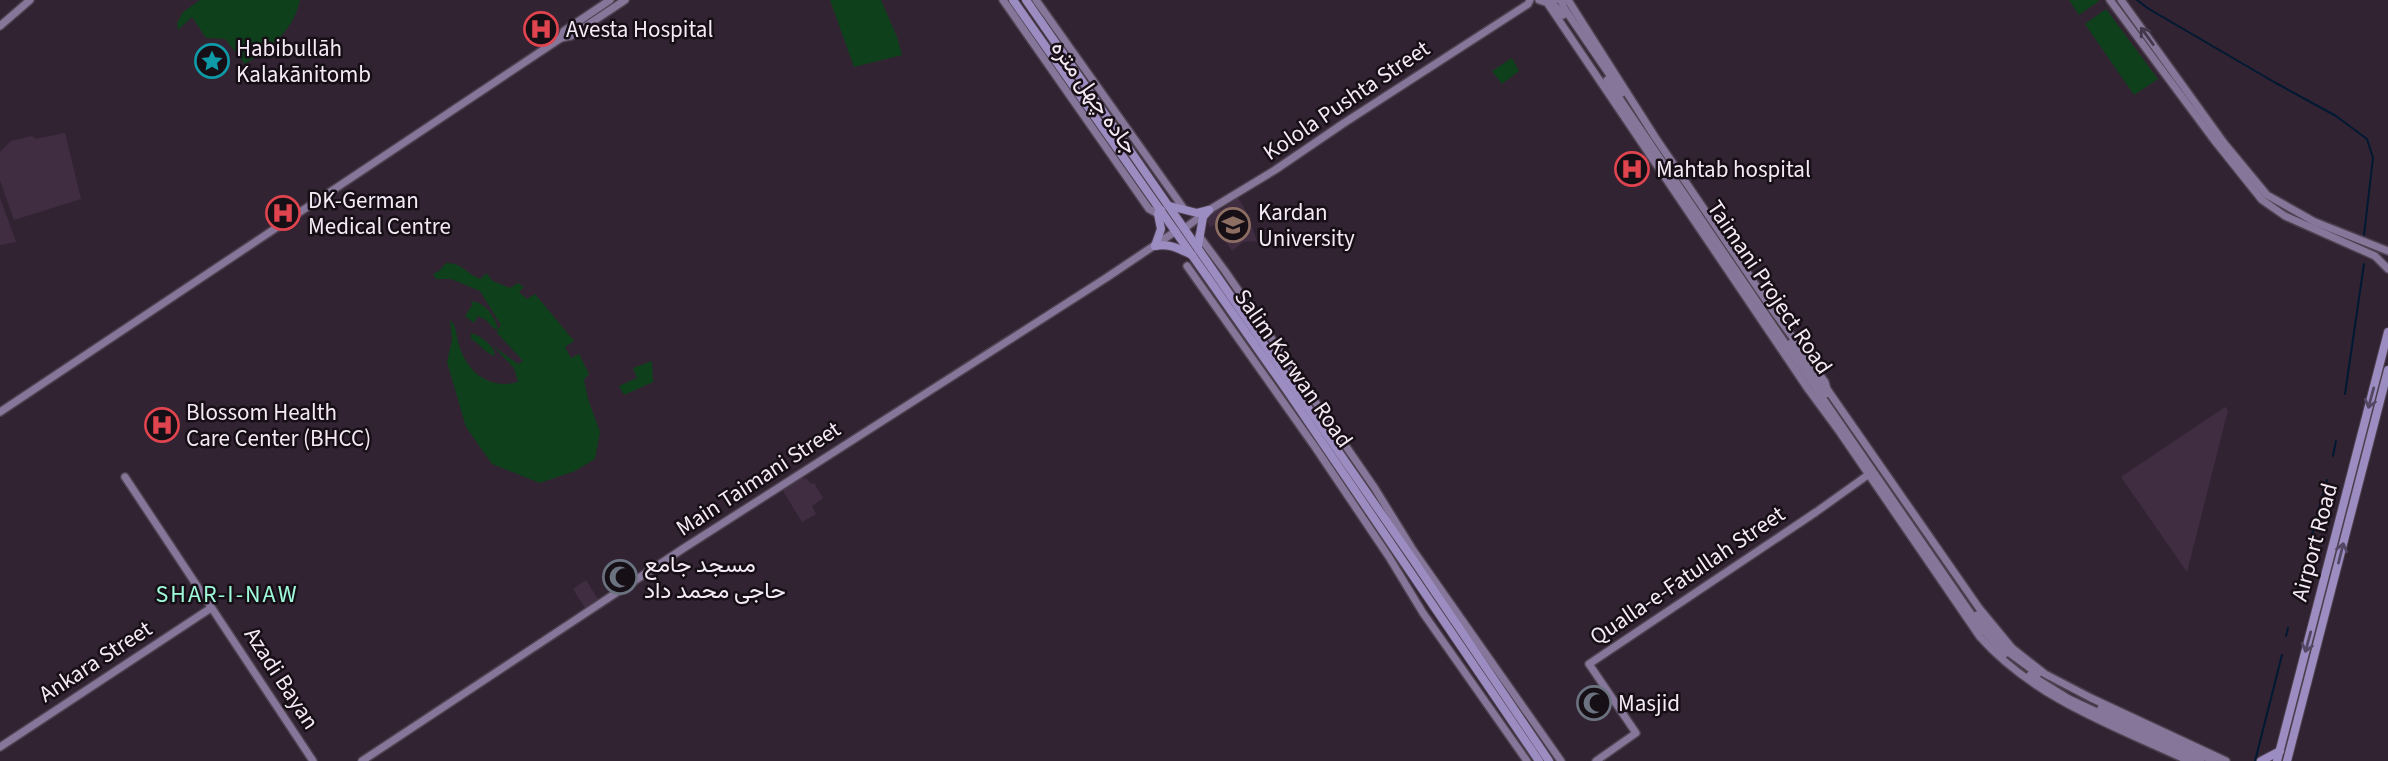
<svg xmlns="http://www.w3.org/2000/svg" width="2388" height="761" viewBox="0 0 2388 761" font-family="'Source Sans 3',Vazirmatn,sans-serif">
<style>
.built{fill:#402d42}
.green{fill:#0e411b}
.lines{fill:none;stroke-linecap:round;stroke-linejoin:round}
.stream{stroke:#001933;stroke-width:2}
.secondary-casing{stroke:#4e414f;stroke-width:10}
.primary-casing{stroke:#4e414f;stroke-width:10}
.secondary{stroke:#86769a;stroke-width:7}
.primary{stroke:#9b8dc2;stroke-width:8}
.oneway{stroke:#43384b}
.oneway2{stroke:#524863}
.labels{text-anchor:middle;stroke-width:5;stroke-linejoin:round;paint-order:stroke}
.poi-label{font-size:23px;fill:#f4eaf5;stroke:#160f16;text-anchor:start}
.street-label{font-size:23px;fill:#f4eaf5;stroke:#160f16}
.neighbourhood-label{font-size:24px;letter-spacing:2px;fill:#9efad9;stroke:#160f16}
</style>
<rect width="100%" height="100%" fill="#322333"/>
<g class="built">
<path d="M65,133L81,199L14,220L0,180V152L11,141L32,136L36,139Z"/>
<path d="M0,198L16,242L0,245Z"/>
<path d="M1238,198L1246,211L1257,241L1243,242L1232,251L1215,225L1210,227L1207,221L1210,215L1219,209L1221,210Z"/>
<path d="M2225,407L2228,410L2187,572L2121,477Z"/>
<path d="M801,477L803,479L806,478L811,484L814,483L823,498L812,506L816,514L802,522L782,489Z"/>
<path d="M586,580L598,599L585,608L573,589Z"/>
</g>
<g class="green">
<path d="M200,0H300C293,32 271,47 245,64L225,39L206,38L192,17L178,30L177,23L183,12Z"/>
<path d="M830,0H881L897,37L902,55L854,67Z"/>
<path d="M2069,0H2098L2099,1L2079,15Z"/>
<path d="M2106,9L2158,79L2134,95L2085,24Z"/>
<path d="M1512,58L1519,71L1502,84L1492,71Z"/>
<path d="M446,263C461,262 468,275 481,279L486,273L493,281L510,288L518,283L524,287L519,292L527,299L535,294L574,341L565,347L571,358L579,354L589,374L584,380L588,399L600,432L595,459L575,471L540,483L492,464L466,427L447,362L452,340L450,320C457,325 456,336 459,345C467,372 489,390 518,382L514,368L492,345L518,364L523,361L497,333L498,329H494L486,320L478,316L474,323L465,316L473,304L470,301C484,301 495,316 498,329L501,325L480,291L451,279H436L433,274L439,271Z"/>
<path d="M471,333C481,336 494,345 495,356C486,354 479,343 471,339Z"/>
<path d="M652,361L653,382L624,395L619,386L637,378L633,368Z"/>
</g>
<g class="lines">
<g class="stream">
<path d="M2137,0L2149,9L2274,82L2336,116L2367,139L2373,158L2364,235"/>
<path d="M2345,394L2364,264"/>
<path d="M2333,456L2336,441"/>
<path d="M2318,512L2327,480"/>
<path d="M2315,521L2317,516"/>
<path d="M2309,544L2314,528"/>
<path d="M2307,554L2309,547"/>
<path d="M2296,598L2299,583"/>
<path d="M2286,636L2288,628"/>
<path d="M2255,761L2282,655"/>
</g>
<g class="secondary-casing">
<g id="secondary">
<path d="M1003,0L1149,209L1158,214"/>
<path d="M1036,0L1184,209"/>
<path d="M1539,0L1548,3L1556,0"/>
<path d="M1561,0L1564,8L1622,93"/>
<path d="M1568,0L1655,137L1772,309L1825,382L1827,389L1979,608L2012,648L2045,674L2091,698L2226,761"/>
<path d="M2110,0L2214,140L2262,200L2285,216L2375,256L2388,269"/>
<path d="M2121,0L2224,143L2267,195L2315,222L2388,251"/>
<path d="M1548,3L1556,7L1563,15"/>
<path d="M1548,4L1808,389L1839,431L1980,637C2035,699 2116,727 2189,761"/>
<path d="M0,26L30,0"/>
<path d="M561,38L564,31L610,0"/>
<path d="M1607,80L1793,355L1967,608L1981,628L2005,654"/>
<path d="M1185,228L1209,210L1275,170L1344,123L1528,4L1530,0"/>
<path d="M1199,236L1225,271L1374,487L1413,550L1561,761"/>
<path d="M1187,266L1315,447L1389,557L1423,613L1527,761"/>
<path d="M1791,343L1826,394"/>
<path d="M0,412L561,38L571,36L625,0"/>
<path d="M125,477L313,761"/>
<path d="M1977,615L2008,652L2038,674"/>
<path d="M2030,675L2069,699L2201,761"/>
<path d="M2101,708L2214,761"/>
<path d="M0,747L211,608"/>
<path d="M362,761L684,548L1106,278L1176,231"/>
<path d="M1596,761L1636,733L1589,664L1816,512L1872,472"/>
</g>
</g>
<g class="primary-casing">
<g id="primary">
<path d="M1013,0L1288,392L1539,761"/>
<path d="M1026,0L1412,558L1549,761"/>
<path d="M1170,206L1197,213L1209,210"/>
<path d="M1155,246C1170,243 1179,249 1192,255"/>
<path d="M1155,246L1161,229L1158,214L1161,210"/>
<path d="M1198,246L1203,217L1209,210"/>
<path d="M2261,761L2280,751"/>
<path d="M2277,761L2388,332"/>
<path d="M2287,761L2388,370"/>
</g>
</g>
<use href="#secondary" class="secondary"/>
<use href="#primary" class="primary"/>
</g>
<defs><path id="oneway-shaft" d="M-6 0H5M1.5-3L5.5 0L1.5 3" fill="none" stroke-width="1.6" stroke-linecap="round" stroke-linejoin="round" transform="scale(1.75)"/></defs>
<use class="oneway" href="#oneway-shaft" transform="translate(2147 36) rotate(-126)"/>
<g class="oneway2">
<use href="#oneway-shaft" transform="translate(2371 398) rotate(105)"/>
<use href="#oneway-shaft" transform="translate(2341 553) rotate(-76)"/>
<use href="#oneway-shaft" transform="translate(2308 642) rotate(105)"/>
</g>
<defs>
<g id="hospital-ring" transform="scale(1.75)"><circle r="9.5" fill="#160f16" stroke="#e0444e" stroke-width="1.5"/><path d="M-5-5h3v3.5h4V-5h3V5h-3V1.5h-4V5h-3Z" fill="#e0444e"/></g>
<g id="sight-ring" transform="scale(1.75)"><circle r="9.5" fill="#160f16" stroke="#0f9aa8" stroke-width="1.5"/><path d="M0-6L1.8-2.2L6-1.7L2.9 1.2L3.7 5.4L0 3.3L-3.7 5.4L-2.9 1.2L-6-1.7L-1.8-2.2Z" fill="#0f9aa8"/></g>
<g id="university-ring" transform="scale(1.75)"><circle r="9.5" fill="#160f16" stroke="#8d6e63" stroke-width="1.5"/><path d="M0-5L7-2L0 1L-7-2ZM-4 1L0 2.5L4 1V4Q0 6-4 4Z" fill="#8d6e63"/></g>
<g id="mosque-ring" transform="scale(1.75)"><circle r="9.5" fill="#160f16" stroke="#6b7280" stroke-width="1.5"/><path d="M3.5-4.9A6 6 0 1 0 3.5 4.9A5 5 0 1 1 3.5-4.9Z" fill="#6b7280"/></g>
</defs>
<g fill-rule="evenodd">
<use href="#hospital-ring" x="541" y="29"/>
<use href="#sight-ring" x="212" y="61"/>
<use href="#hospital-ring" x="1632" y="169"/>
<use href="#hospital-ring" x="283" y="213"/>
<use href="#university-ring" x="1233" y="225"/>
<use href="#hospital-ring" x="162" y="425"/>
<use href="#mosque-ring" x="620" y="577"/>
<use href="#mosque-ring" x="1594" y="703"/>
</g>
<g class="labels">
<g class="poi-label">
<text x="566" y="37">Avesta Hospital</text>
<text x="236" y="56">Habibullāh<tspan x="236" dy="26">Kalakānitomb</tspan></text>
<text x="1656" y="177">Mahtab hospital</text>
<text x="308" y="208">DK-German<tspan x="308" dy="26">Medical Centre</tspan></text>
<text x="1258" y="220">Kardan<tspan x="1258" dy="26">University</tspan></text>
<text x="186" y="420">Blossom Health<tspan x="186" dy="26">Care Center (BHCC)</tspan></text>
<text x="644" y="572">مسجد جامع<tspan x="644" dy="26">حاجی محمد داد</tspan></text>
<text x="1618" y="711">Masjid</text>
</g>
<g class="street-label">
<text transform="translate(1095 97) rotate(55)" y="8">جاده چهل متره</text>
<text transform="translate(1346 100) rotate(-34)" y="8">Kolola Pushta Street</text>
<text transform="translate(1770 287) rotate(56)" y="8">Taimani Project Road</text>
<text transform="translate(1294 368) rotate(55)" y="8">Salim Karwan Road</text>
<text transform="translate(758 478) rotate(-33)" y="8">Main Taimani Street</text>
<text transform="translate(2314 542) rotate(-75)" y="8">Airport Road</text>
<text transform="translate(1687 575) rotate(-34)" y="8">Qualla-e-Fatullah Street</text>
<text transform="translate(95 661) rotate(-33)" y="8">Ankara Street</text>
<text transform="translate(282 678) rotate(57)" y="8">Azadi Bayan</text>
</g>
<g class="neighbourhood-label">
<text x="227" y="602">SHAR-I-NAW</text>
</g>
</g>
</svg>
